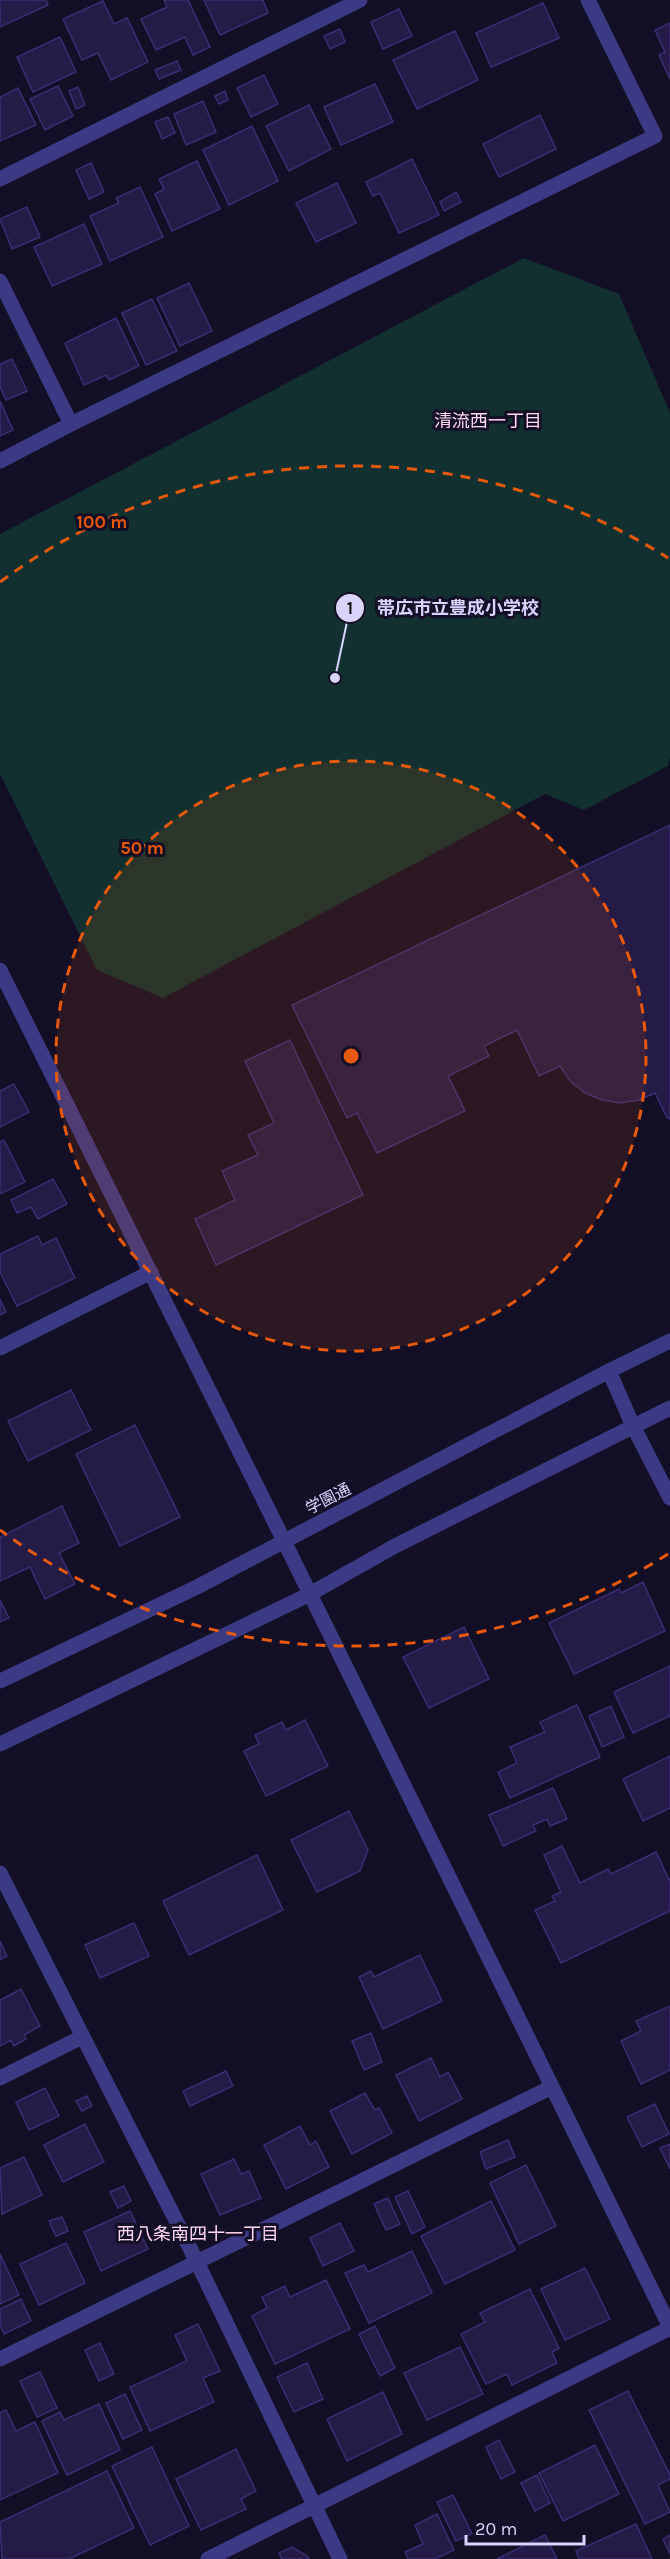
<svg xmlns="http://www.w3.org/2000/svg" width="670" height="2559" viewBox="0 0 670 2559" font-family="Karla,'Noto Sans JP',sans-serif">
<style>
.green{fill:#12302f}
.building{fill:#241b47;stroke:#3b2d73;stroke-width:1.5}
.lines{fill:none;stroke-linecap:round;stroke-linejoin:round}
.minor{stroke:#3d3a85;stroke-width:15}
.ring{fill:none;stroke:#e8590c;stroke-width:3;stroke-dasharray:10 8}
.labels{text-anchor:middle;stroke-width:6;stroke-linejoin:round;paint-order:stroke}
.street-label{font-size:16px;fill:#d9d4ff;stroke:#130f26}
.neighbourhood-label{font-size:18px;fill:#ffd6f0;stroke:#130f26}
.centre{fill:#e8590c;stroke:#130f26;stroke-width:3}
.ring-label{font-size:18px;text-anchor:middle;font-weight:bold;fill:#e8590c;stroke:#130f26;stroke-width:6;stroke-linejoin:round;paint-order:stroke}
.leader{fill:none;stroke:#d9d4ff;stroke-width:2}
.callout-dot{fill:#d9d4ff;stroke:#130f26;stroke-width:2}
.mark-label{font-size:18px;text-anchor:middle;font-weight:bold;fill:#111}
.callout-label{font-size:18px;text-anchor:middle;font-weight:bold;fill:#d9d4ff;stroke:#130f26;stroke-width:6;stroke-linejoin:round;paint-order:stroke}
</style>
<rect width="100%" height="100%" fill="#130f26"/>
<path class="green" d="M524,258L619,294L670,413V757L668,766L584,810L545,794L163,998L97,970L0,774V534Z"/>
<g class="building">
<path d="M0,0H46L48,5L0,27Z"/>
<path d="M164,0H188L210,47L193,55L185,37L156,50L141,19L167,7Z"/>
<path d="M204,0H263L268,13L220,35Z"/>
<path d="M103,1L114,24L127,18L148,62L111,80L98,53L82,60L63,19Z"/>
<path d="M543,3L559,38L491,67L476,33Z"/>
<path d="M399,9L412,36L383,49L371,22Z"/>
<path d="M670,23V79L659,55L665,52L655,30Z"/>
<path d="M340,29L345,42L330,49L324,36Z"/>
<path d="M455,31L478,80L417,109L393,60Z"/>
<path d="M60,37L76,72L33,92L17,57Z"/>
<path d="M177,61L181,70L159,79L155,70Z"/>
<path d="M264,75L278,104L251,117L237,88Z"/>
<path d="M375,84L393,122L341,145L324,107Z"/>
<path d="M58,86L73,116L45,130L30,99Z"/>
<path d="M78,87L85,105L76,109L69,91Z"/>
<path d="M18,88L36,125L0,141V97Z"/>
<path d="M225,91L228,100L219,104L215,96Z"/>
<path d="M203,101L216,132L186,145L174,114Z"/>
<path d="M309,105L331,149L289,171L266,126Z"/>
<path d="M540,115L556,149L499,177L483,144Z"/>
<path d="M168,117L175,133L162,139L155,122Z"/>
<path d="M252,126L278,181L229,205L203,150Z"/>
<path d="M412,159L439,215L399,233L380,193L373,196L366,182Z"/>
<path d="M197,161L220,209L172,231L155,194L164,189L159,179Z"/>
<path d="M91,163L104,192L89,199L76,170Z"/>
<path d="M337,183L356,223L316,242L296,203Z"/>
<path d="M140,187L163,237L110,261L90,216L119,203L116,198Z"/>
<path d="M456,192L461,202L444,211L440,202Z"/>
<path d="M27,207L40,237L12,249L0,219Z"/>
<path d="M84,224L102,264L52,286L34,247Z"/>
<path d="M189,283L212,331L180,346L157,298Z"/>
<path d="M152,299L177,351L146,365L122,313Z"/>
<path d="M116,318L139,366L109,380L106,375L84,385L65,343Z"/>
<path d="M12,359L27,391L6,400L0,387V364Z"/>
<path d="M0,401L13,430L0,436Z"/>
<path d="M670,825V1119L667,1118L655,1093L639,1100L620,1103L602,1100L585,1093L570,1081L560,1066L539,1076L517,1030L484,1046L489,1056L448,1076L465,1111L377,1153L357,1113L347,1118L292,1005Z"/>
<path d="M290,1040L363,1195L216,1265L195,1219L235,1200L222,1171L258,1155L248,1135L274,1123L245,1061Z"/>
<path d="M14,1084L29,1112L0,1127V1091Z"/>
<path d="M4,1140L25,1182L0,1194V1142Z"/>
<path d="M53,1179L67,1204L38,1219L31,1207L17,1213L11,1200Z"/>
<path d="M38,1236L42,1245L56,1238L75,1278L17,1306L0,1272V1254Z"/>
<path d="M0,1299L6,1312L0,1315Z"/>
<path d="M71,1390L91,1430L28,1461L8,1421Z"/>
<path d="M135,1425L180,1517L120,1546L76,1454Z"/>
<path d="M62,1506L79,1543L59,1553L75,1584L45,1599L30,1567L0,1581V1537Z"/>
<path d="M643,1582L665,1631L574,1674L549,1623L619,1589L621,1593Z"/>
<path d="M0,1600L9,1618L0,1622Z"/>
<path d="M464,1627L489,1679L429,1708L403,1657Z"/>
<path d="M670,1666V1716L633,1733L614,1692Z"/>
<path d="M577,1705L600,1757L510,1798L498,1772L517,1763L510,1747L545,1732L540,1722Z"/>
<path d="M611,1706L624,1737L602,1747L589,1716Z"/>
<path d="M305,1720L328,1766L266,1796L244,1751L259,1744L255,1735L282,1722L286,1730Z"/>
<path d="M670,1756V1808L643,1821L623,1779Z"/>
<path d="M553,1788L567,1819L550,1826L547,1819L533,1825L536,1831L503,1846L489,1815Z"/>
<path d="M349,1811L368,1850L360,1871L317,1892L291,1840Z"/>
<path d="M562,1846L580,1883L608,1869L611,1874L656,1852L670,1882V1911L561,1963L535,1910L555,1901L552,1896L561,1892L544,1855Z"/>
<path d="M257,1855L283,1910L189,1955L163,1901Z"/>
<path d="M134,1923L149,1956L100,1978L85,1945Z"/>
<path d="M0,1941L7,1956L0,1960Z"/>
<path d="M420,1955L442,2001L383,2029L359,1977L371,1971L374,1977Z"/>
<path d="M21,1989L40,2026L24,2035L26,2039L14,2046L11,2040L0,2046V2000Z"/>
<path d="M670,2006V2070L641,2084L621,2041L641,2031L636,2021Z"/>
<path d="M371,2033L382,2062L364,2070L352,2041Z"/>
<path d="M431,2058L440,2077L448,2072L462,2099L419,2121L396,2075Z"/>
<path d="M226,2071L233,2086L190,2106L183,2091Z"/>
<path d="M45,2088L59,2116L29,2130L16,2102Z"/>
<path d="M365,2093L375,2110L379,2108L392,2133L352,2154L330,2111Z"/>
<path d="M87,2096L92,2106L82,2111L76,2101Z"/>
<path d="M655,2104L669,2134L642,2147L627,2117Z"/>
<path d="M85,2124L104,2162L63,2182L44,2145Z"/>
<path d="M300,2126L310,2145L316,2141L329,2167L286,2189L264,2145Z"/>
<path d="M508,2140L515,2157L486,2169L480,2152Z"/>
<path d="M670,2144V2169L660,2148Z"/>
<path d="M24,2157L42,2195L2,2214L0,2168Z"/>
<path d="M234,2159L241,2174L249,2171L261,2198L220,2215L201,2174Z"/>
<path d="M526,2165L556,2226L519,2244L490,2183Z"/>
<path d="M124,2186L131,2201L118,2208L110,2192Z"/>
<path d="M408,2191L425,2227L412,2234L395,2197Z"/>
<path d="M388,2198L400,2224L386,2230L374,2204Z"/>
<path d="M491,2201L515,2250L445,2284L421,2236Z"/>
<path d="M130,2211L148,2249L101,2271L84,2232Z"/>
<path d="M62,2217L68,2231L56,2236L49,2221Z"/>
<path d="M340,2223L354,2251L323,2266L310,2238Z"/>
<path d="M66,2243L85,2283L39,2305L20,2264Z"/>
<path d="M412,2251L432,2293L369,2323L345,2273L364,2265L368,2272Z"/>
<path d="M0,2254L19,2295L0,2304Z"/>
<path d="M585,2268L610,2319L565,2340L541,2289Z"/>
<path d="M326,2280L350,2329L275,2364L252,2316L267,2308L262,2297L285,2286L290,2297Z"/>
<path d="M530,2289L559,2348L552,2352L557,2363L512,2385L507,2374L486,2384L461,2334L485,2322L480,2313Z"/>
<path d="M21,2299L31,2321L4,2334L0,2325V2309Z"/>
<path d="M198,2324L220,2371L203,2378L214,2402L150,2431L130,2387L187,2361L175,2335Z"/>
<path d="M375,2326L395,2368L380,2376L359,2334Z"/>
<path d="M100,2343L114,2374L99,2381L85,2350Z"/>
<path d="M460,2347L483,2394L427,2420L404,2373Z"/>
<path d="M307,2363L323,2399L294,2412L277,2377Z"/>
<path d="M40,2372L57,2408L37,2417L20,2381Z"/>
<path d="M628,2391L670,2475V2479L658,2485L670,2512L645,2524L589,2410Z"/>
<path d="M383,2392L402,2434L347,2461L327,2419Z"/>
<path d="M125,2394L142,2430L123,2439L106,2403Z"/>
<path d="M99,2404L120,2450L67,2475L42,2421L60,2412L64,2420Z"/>
<path d="M6,2410L16,2431L35,2422L58,2473L0,2500V2413Z"/>
<path d="M499,2440L515,2472L501,2479L486,2447Z"/>
<path d="M595,2445L619,2494L563,2521L539,2473Z"/>
<path d="M152,2447L189,2526L150,2545L112,2466Z"/>
<path d="M236,2449L256,2491L241,2499L246,2509L201,2530L176,2479Z"/>
<path d="M107,2471L134,2528L69,2559H2L0,2522Z"/>
<path d="M537,2475L550,2503L535,2511L521,2483Z"/>
<path d="M453,2495L472,2534L456,2541L437,2502Z"/>
<path d="M437,2514L454,2550L435,2559H408L405,2552L423,2544L415,2525Z"/>
<path d="M636,2524L652,2559H579L576,2551Z"/>
<path d="M545,2535L557,2559H497Z"/>
<path d="M670,2535V2554L663,2539Z"/>
<path d="M292,2547L307,2556L309,2559H282L279,2553Z"/>
</g>
<g class="lines">
<g class="minor">
<path d="M0,179L360,0"/>
<path d="M0,281L71,424"/>
<path d="M0,461L71,424L655,136L588,0"/>
<path d="M0,970L284,1541L670,2327"/>
<path d="M0,1348L151,1272"/>
<path d="M609,1371L633,1426L670,1498"/>
<path d="M0,1681L197,1587L609,1371L670,1341"/>
<path d="M0,1744L310,1594L395,1546L670,1408"/>
<path d="M0,1873L197,2262L340,2559"/>
<path d="M0,2078L82,2037"/>
<path d="M0,2359L552,2087"/>
<path d="M208,2559L670,2328"/>
</g>
</g>
<circle cx="351" cy="1056" r="295" fill="#e8590c" fill-opacity=".12"/>
<g class="ring">
<circle cx="351" cy="1056" r="295"/>
<path d="M668 1554A590 590 0 0 1 0 1530M0 582A590 590 0 0 1 668 558"/>
</g>
<g class="labels">
<g class="street-label">
<text transform="translate(328 1498) rotate(-27)" y="6">学園通</text>
</g>
<g class="neighbourhood-label">
<text x="488" y="427">清流西一丁目</text>
<text x="198" y="2240">西八条南四十一丁目</text>
</g>
</g>
<circle cx="351" cy="1056" r="9" class="centre"/>
<g class="ring-label">
<text x="102" y="528">100 m</text>
<text x="142" y="854">50 m</text>
</g>
<path class="leader" d="M335 678L350 608"/>
<g class="callout-dot">
<circle cx="335" cy="678" r="6"/>
<circle cx="350" cy="608" r="15"/>
</g>
<g class="mark-label">
<text x="350" y="614">1</text>
</g>
<g class="callout-label">
<text x="458" y="614">帯広市立豊成小学校</text>
</g>
<path d="M466 2535v9h118v-9" fill="none" stroke="#d9d4ff" stroke-width="3"/>
<text x="475" y="2535" font-size="18" fill="#d9d4ff" stroke="#130f26" stroke-width="4.5" paint-order="stroke">20 m</text>
</svg>
